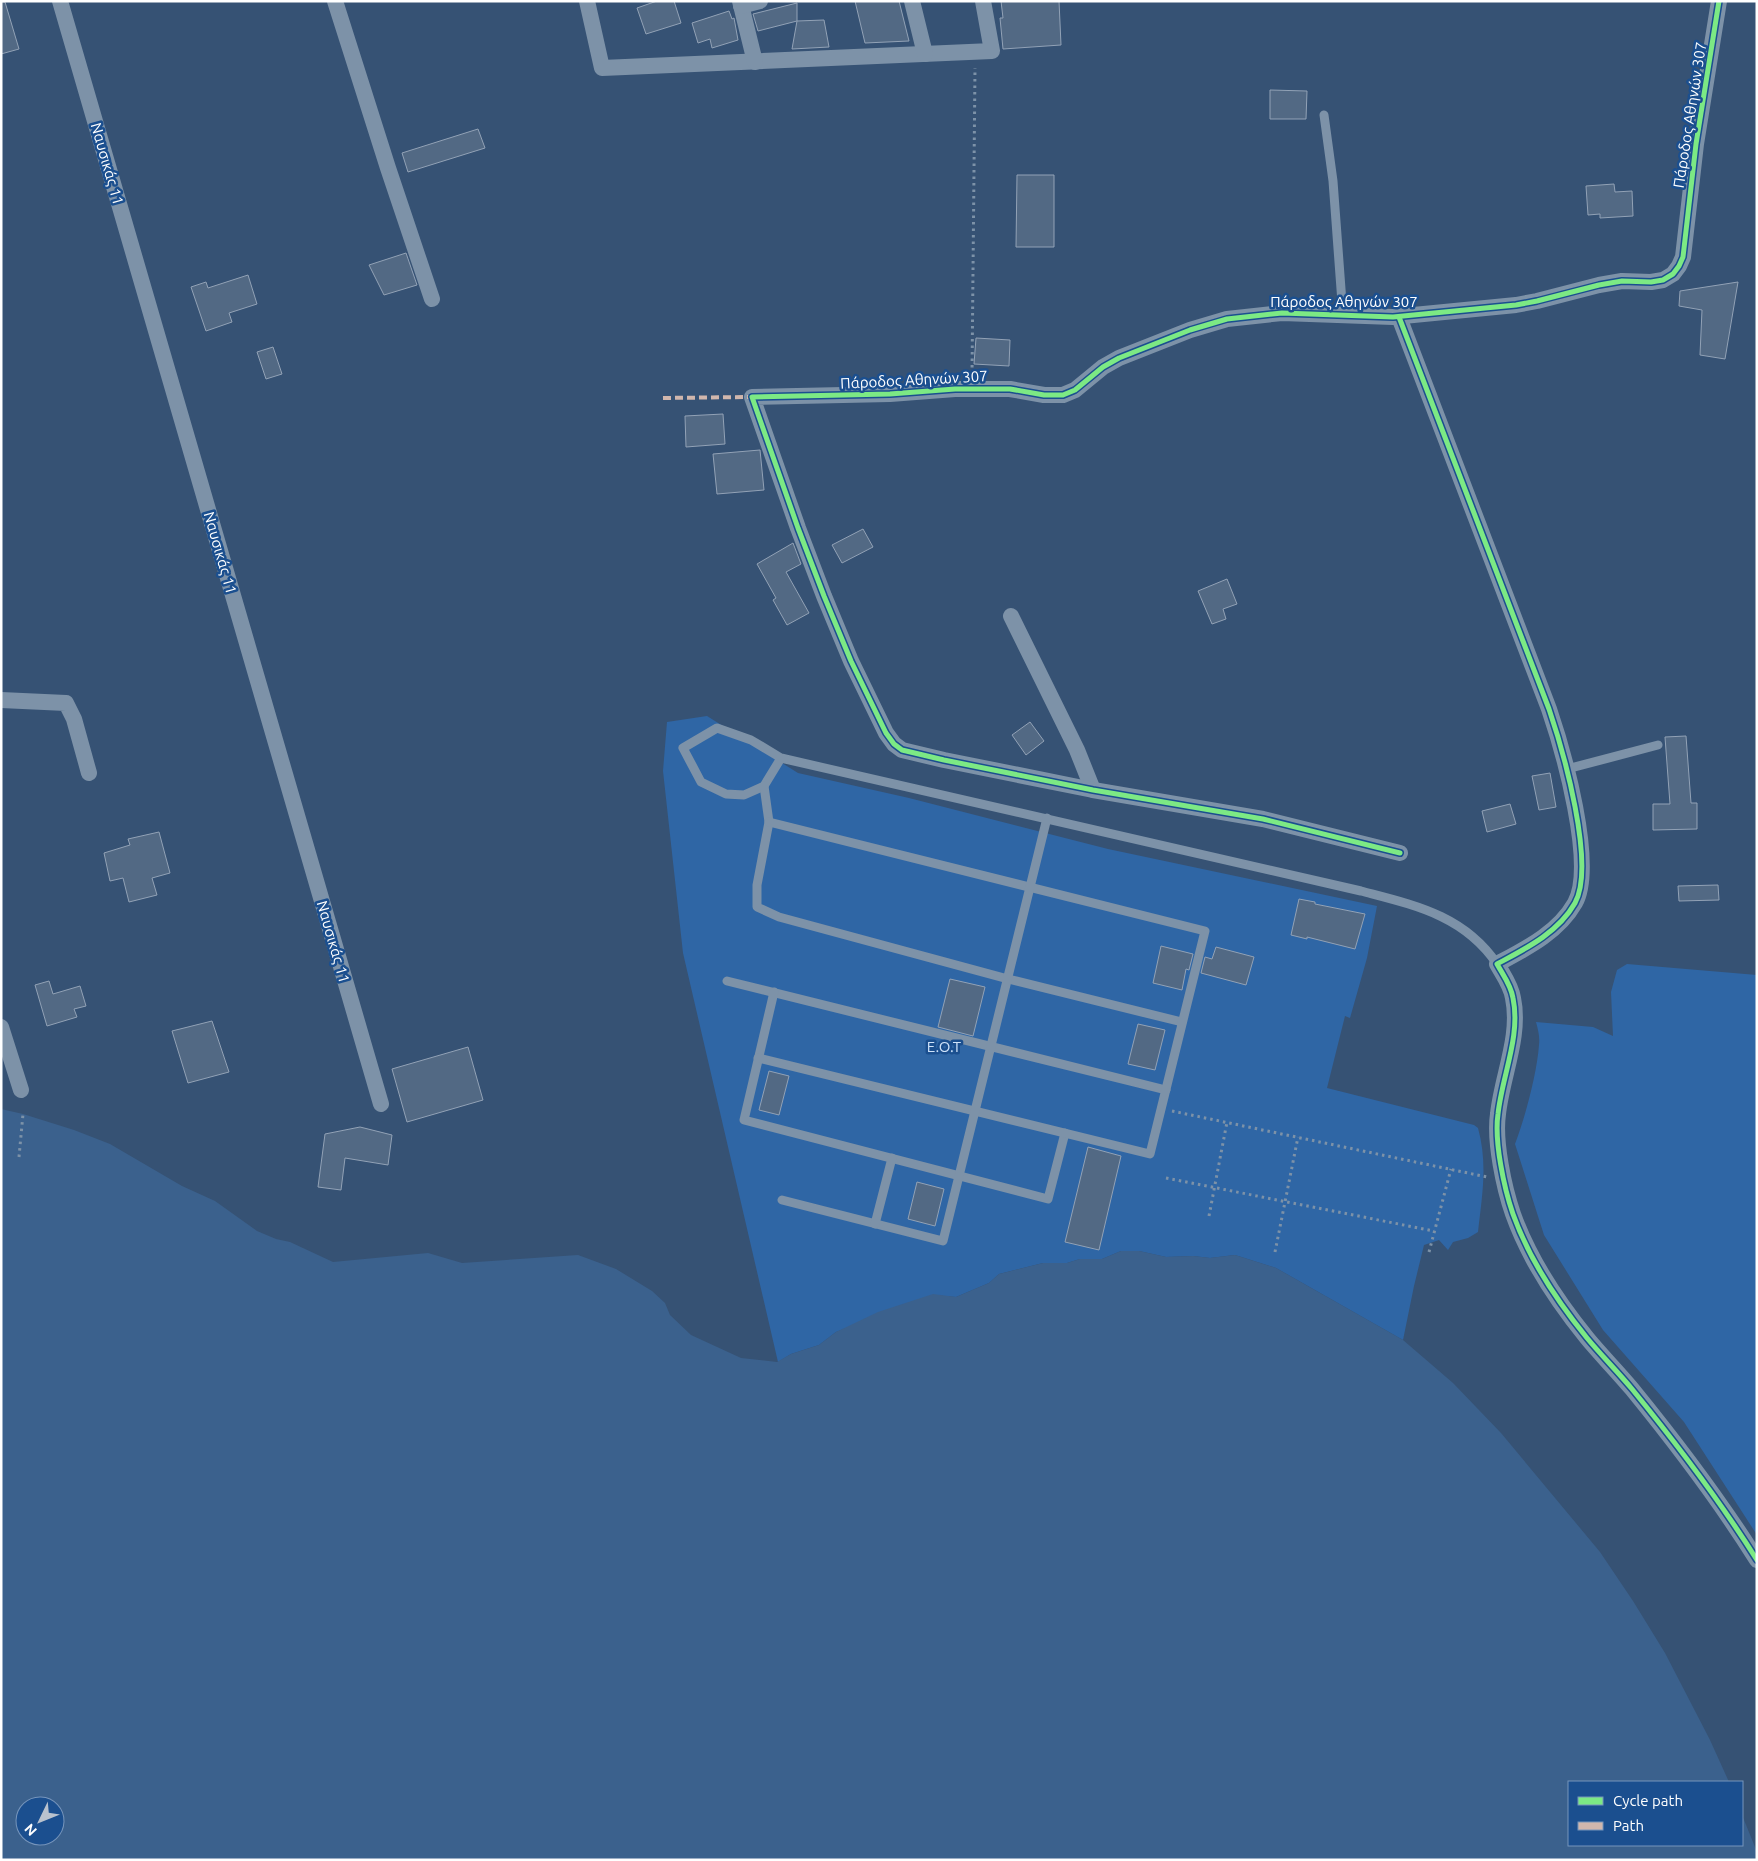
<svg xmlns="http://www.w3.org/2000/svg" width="1758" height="1861" viewBox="0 0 1758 1861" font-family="Ubuntu,sans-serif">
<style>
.green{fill:#2f66a5}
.water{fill:#3b618d;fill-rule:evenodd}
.building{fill:#526984;stroke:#92a2b6}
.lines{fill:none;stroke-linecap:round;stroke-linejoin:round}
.path{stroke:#7d92a8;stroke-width:3;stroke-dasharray:2.5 4;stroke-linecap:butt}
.lane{stroke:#7d92a8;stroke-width:9}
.street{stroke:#7d92a8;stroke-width:16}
.quiet{stroke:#d1b7ad;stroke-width:4;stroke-dasharray:8 4;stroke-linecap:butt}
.cycleway-casing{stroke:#1b4f8f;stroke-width:8}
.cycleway{stroke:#7ce984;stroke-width:5}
.labels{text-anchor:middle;stroke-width:5;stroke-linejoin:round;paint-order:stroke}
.street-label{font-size:15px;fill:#fff;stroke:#1b4f8f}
.park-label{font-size:15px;fill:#cfe3fa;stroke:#1b4f8f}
</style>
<rect width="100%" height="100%" fill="#365274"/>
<g class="green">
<path d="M707,716L798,773L909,798L1108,849L1377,906L1367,958L1350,1018L1345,1016L1327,1088L1474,1125L1478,1128C1488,1164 1482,1196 1478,1232L1468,1238L1453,1242L1448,1250L1439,1240L1424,1245L1414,1286L1403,1340L1276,1268L1235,1255L1210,1258L1193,1256L1166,1257L1139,1251H1121L1102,1259H1080L1067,1263H1043L999,1274L989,1283L956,1297L933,1295L907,1304L836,1332L819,1345L791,1354L778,1362L683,953L663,771L667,722Z"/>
<path d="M1627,964L1757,975V1535L1684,1422L1603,1330L1544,1235L1515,1144C1525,1118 1537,1073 1539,1045C1540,1037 1538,1029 1536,1022L1593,1027L1613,1036L1611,992L1617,970Z"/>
</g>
<path class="water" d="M1,1109L23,1114L74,1130L110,1144L182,1186L215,1201L257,1231L276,1239L290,1242L333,1262L428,1253L462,1263L578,1255L616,1269L652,1291L665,1303L670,1315L691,1335L741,1358L777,1362L791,1354L819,1345L836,1332L878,1312L933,1294L956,1297L989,1283L999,1274L1043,1263H1067L1080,1259H1102L1121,1251H1139L1166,1257L1193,1256L1210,1258L1235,1255L1276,1268L1403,1340L1453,1383L1501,1433L1600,1552L1633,1601L1665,1653L1710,1740L1729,1782H1569V1845H1742V1815L1757,1852V1860H1ZM25,1806H55V1836H25Z"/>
<g class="building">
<path d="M657,1H674L681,23L646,34L637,8Z"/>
<path d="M855,1H899L909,41L865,43Z"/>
<path d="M1001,1H1059L1061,45L1003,49L1000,18H1003Z"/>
<path d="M1,2H5L19,49L1,54Z"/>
<path d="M797,3V21L758,31L753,14Z"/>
<path d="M729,11L732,19L734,18L738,40L712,48L710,39L698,43L692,23Z"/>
<path d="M824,20L829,47L792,49L797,21Z"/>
<path d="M1270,90L1307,91L1306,119H1270Z"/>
<path d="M478,129L485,148L408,172L402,153Z"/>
<path d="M1017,175H1054V247H1016Z"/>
<path d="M1614,184L1615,192L1632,191L1633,216L1600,218V214L1588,215L1586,186Z"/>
<path d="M406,253L417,285L384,295L369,265Z"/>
<path d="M248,275L257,304L229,313L232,322L206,331L191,287L206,282L208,288Z"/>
<path d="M1738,282L1725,359L1700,355L1702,310L1679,306L1680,291Z"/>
<path d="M976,338L1010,340L1009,366L974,364Z"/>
<path d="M273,347L282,374L266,379L257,352Z"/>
<path d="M723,414L725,444L686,447L685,416Z"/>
<path d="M760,450L764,490L717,494L713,454Z"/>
<path d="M863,529L873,547L842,563L832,545Z"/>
<path d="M793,543L801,564L786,572L809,613L787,625L773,600L776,598L757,564Z"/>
<path d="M1227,579L1237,604L1223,609L1226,619L1212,624L1198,591Z"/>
<path d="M1030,722L1044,741L1026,755L1012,735Z"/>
<path d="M1686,736L1691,803H1697V829L1653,830V804H1670L1665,737Z"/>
<path d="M1550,773L1556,807L1539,810L1532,776Z"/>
<path d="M1510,804L1516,824L1487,832L1482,811Z"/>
<path d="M159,832L170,873L152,878L157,895L129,902L123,878L110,881L104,853L130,845L128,839Z"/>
<path d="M1718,885L1719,900L1679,901L1678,886Z"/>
<path d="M1299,899L1315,902V904L1365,914L1355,949L1307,937V939L1291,935Z"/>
<path d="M1161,946L1193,954L1189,970L1186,969L1182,990L1153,983Z"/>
<path d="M1216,947L1254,957L1246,985L1201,973L1205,957L1212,959Z"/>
<path d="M950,979L985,987L973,1036L938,1027Z"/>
<path d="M49,981L53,994L80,986L86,1006L74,1009L77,1017L47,1026L35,985Z"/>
<path d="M212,1021L229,1072L188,1083L172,1031Z"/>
<path d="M1138,1024L1165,1030L1155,1070L1128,1064Z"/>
<path d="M468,1047L483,1100L407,1122L392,1069Z"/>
<path d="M769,1071L789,1076L779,1115L759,1110Z"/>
<path d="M360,1127L392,1135L388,1165L345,1158L341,1190L318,1187L325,1134Z"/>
<path d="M1088,1147L1121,1156L1099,1250L1065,1242Z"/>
<path d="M917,1182L944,1189L935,1226L908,1219Z"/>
</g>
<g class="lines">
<g class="path">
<path d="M972,374L975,68"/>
<path d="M1172,1111L1487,1177"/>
<path d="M19,1157L23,1114"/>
<path d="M1166,1178L1434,1231"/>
<path d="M1209,1216L1227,1122"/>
<path d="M1275,1252L1298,1137"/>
<path d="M1429,1252L1451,1169"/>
</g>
<g class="lane">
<path d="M1324,115L1333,181L1343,316"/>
<path d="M781,758L764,786L744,795L726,794L701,782L683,748L717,728L751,740L781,758L1361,891C1414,905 1464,915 1497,964"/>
<path d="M1567,769L1658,745"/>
<path d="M764,786L769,822L757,885V907L779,917L1008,979L1182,1022"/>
<path d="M727,981L1166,1090"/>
<path d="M774,992L744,1120L1048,1199L1065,1133"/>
<path d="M758,1058L1150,1154L1205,931L769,822"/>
<path d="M782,1200L943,1241L1047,818"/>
<path d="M875,1224L892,1158"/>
</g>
<g class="street">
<path d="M60,1L381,1104"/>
<path d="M335,1L388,168L432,299"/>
<path d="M587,1L602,68L992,51L983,1"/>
<path d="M740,1L755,62"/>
<path d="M912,1L925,54"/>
<path d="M741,6L760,1"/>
<path d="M1399,317L1549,709C1563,750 1596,865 1575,903C1558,933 1525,949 1497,964C1503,975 1511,985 1513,998C1521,1036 1502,1076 1498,1114C1494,1141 1504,1188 1513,1214C1529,1259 1557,1301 1587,1338C1601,1355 1617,1371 1632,1389C1676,1443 1720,1501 1757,1560"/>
<path d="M1011,616L1077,750L1093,790"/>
<path d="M1,700L66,703L74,719L89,773"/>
<path d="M1400,853L1263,819L1093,790L944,760L902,750L894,744L886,733L851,661L824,596L798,528L752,397L890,394L955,389H1010L1044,395H1063L1075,390L1103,367L1119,358L1190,330L1227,319L1282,313L1393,317L1516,305L1537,301L1599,285L1622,281L1651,282L1663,280L1673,274L1679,266L1683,257L1696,144L1719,1"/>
<path d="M1,1027L21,1090"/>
</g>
<path class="quiet" d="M663,398L752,397"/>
<g class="cycleway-casing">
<g id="cycleway">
<path d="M1399,317L1549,709C1563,750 1596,865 1575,903C1558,933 1525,949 1497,964C1503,975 1511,985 1513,998C1521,1036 1502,1076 1498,1114C1494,1141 1504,1188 1513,1214C1529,1259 1557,1301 1587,1338C1601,1355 1617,1371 1632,1389C1676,1443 1720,1501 1757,1560"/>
<path d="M1400,853L1263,819L1093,790L944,760L902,750L894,744L886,733L851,661L824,596L798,528L752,397L890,394L955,389H1010L1044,395H1063L1075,390L1103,367L1119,358L1190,330L1227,319L1282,313L1393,317L1516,305L1537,301L1599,285L1622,281L1651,282L1663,280L1673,274L1679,266L1683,257L1696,144L1719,1"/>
</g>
</g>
<use href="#cycleway" class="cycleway"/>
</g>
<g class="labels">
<g class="street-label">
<text transform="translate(1690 115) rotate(-81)" y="5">Πάροδος Αθηνών 307</text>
<text transform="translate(107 164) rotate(74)" y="5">Ναυσικάς 11</text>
<text x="1344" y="307">Πάροδος Αθηνών 307</text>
<text transform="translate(914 380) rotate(-3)" y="5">Πάροδος Αθηνών 307</text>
<text transform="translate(220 553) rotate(74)" y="5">Ναυσικάς 11</text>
<text transform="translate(333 942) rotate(74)" y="5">Ναυσικάς 11</text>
</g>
<g class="park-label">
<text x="944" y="1052">E.O.T</text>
</g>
</g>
<rect width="1758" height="1861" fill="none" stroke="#ffffff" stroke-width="5"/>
<rect x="1568" y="1781" width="175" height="65" fill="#1b4f8f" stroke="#7695bc"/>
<rect x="1578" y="1797" width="25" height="8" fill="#7ce984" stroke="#7695bc"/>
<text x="1613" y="1806" font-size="15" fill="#ffffff">Cycle path</text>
<rect x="1578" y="1822" width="25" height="8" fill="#d1b7ad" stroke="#7695bc"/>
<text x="1613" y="1831" font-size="15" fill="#ffffff">Path</text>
<g transform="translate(40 1821) rotate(227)"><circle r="24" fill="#1b4f8f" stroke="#7695bc"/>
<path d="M0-4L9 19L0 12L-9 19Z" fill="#b9c2ce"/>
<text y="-8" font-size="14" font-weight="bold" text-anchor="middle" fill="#ffffff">N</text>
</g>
</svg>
